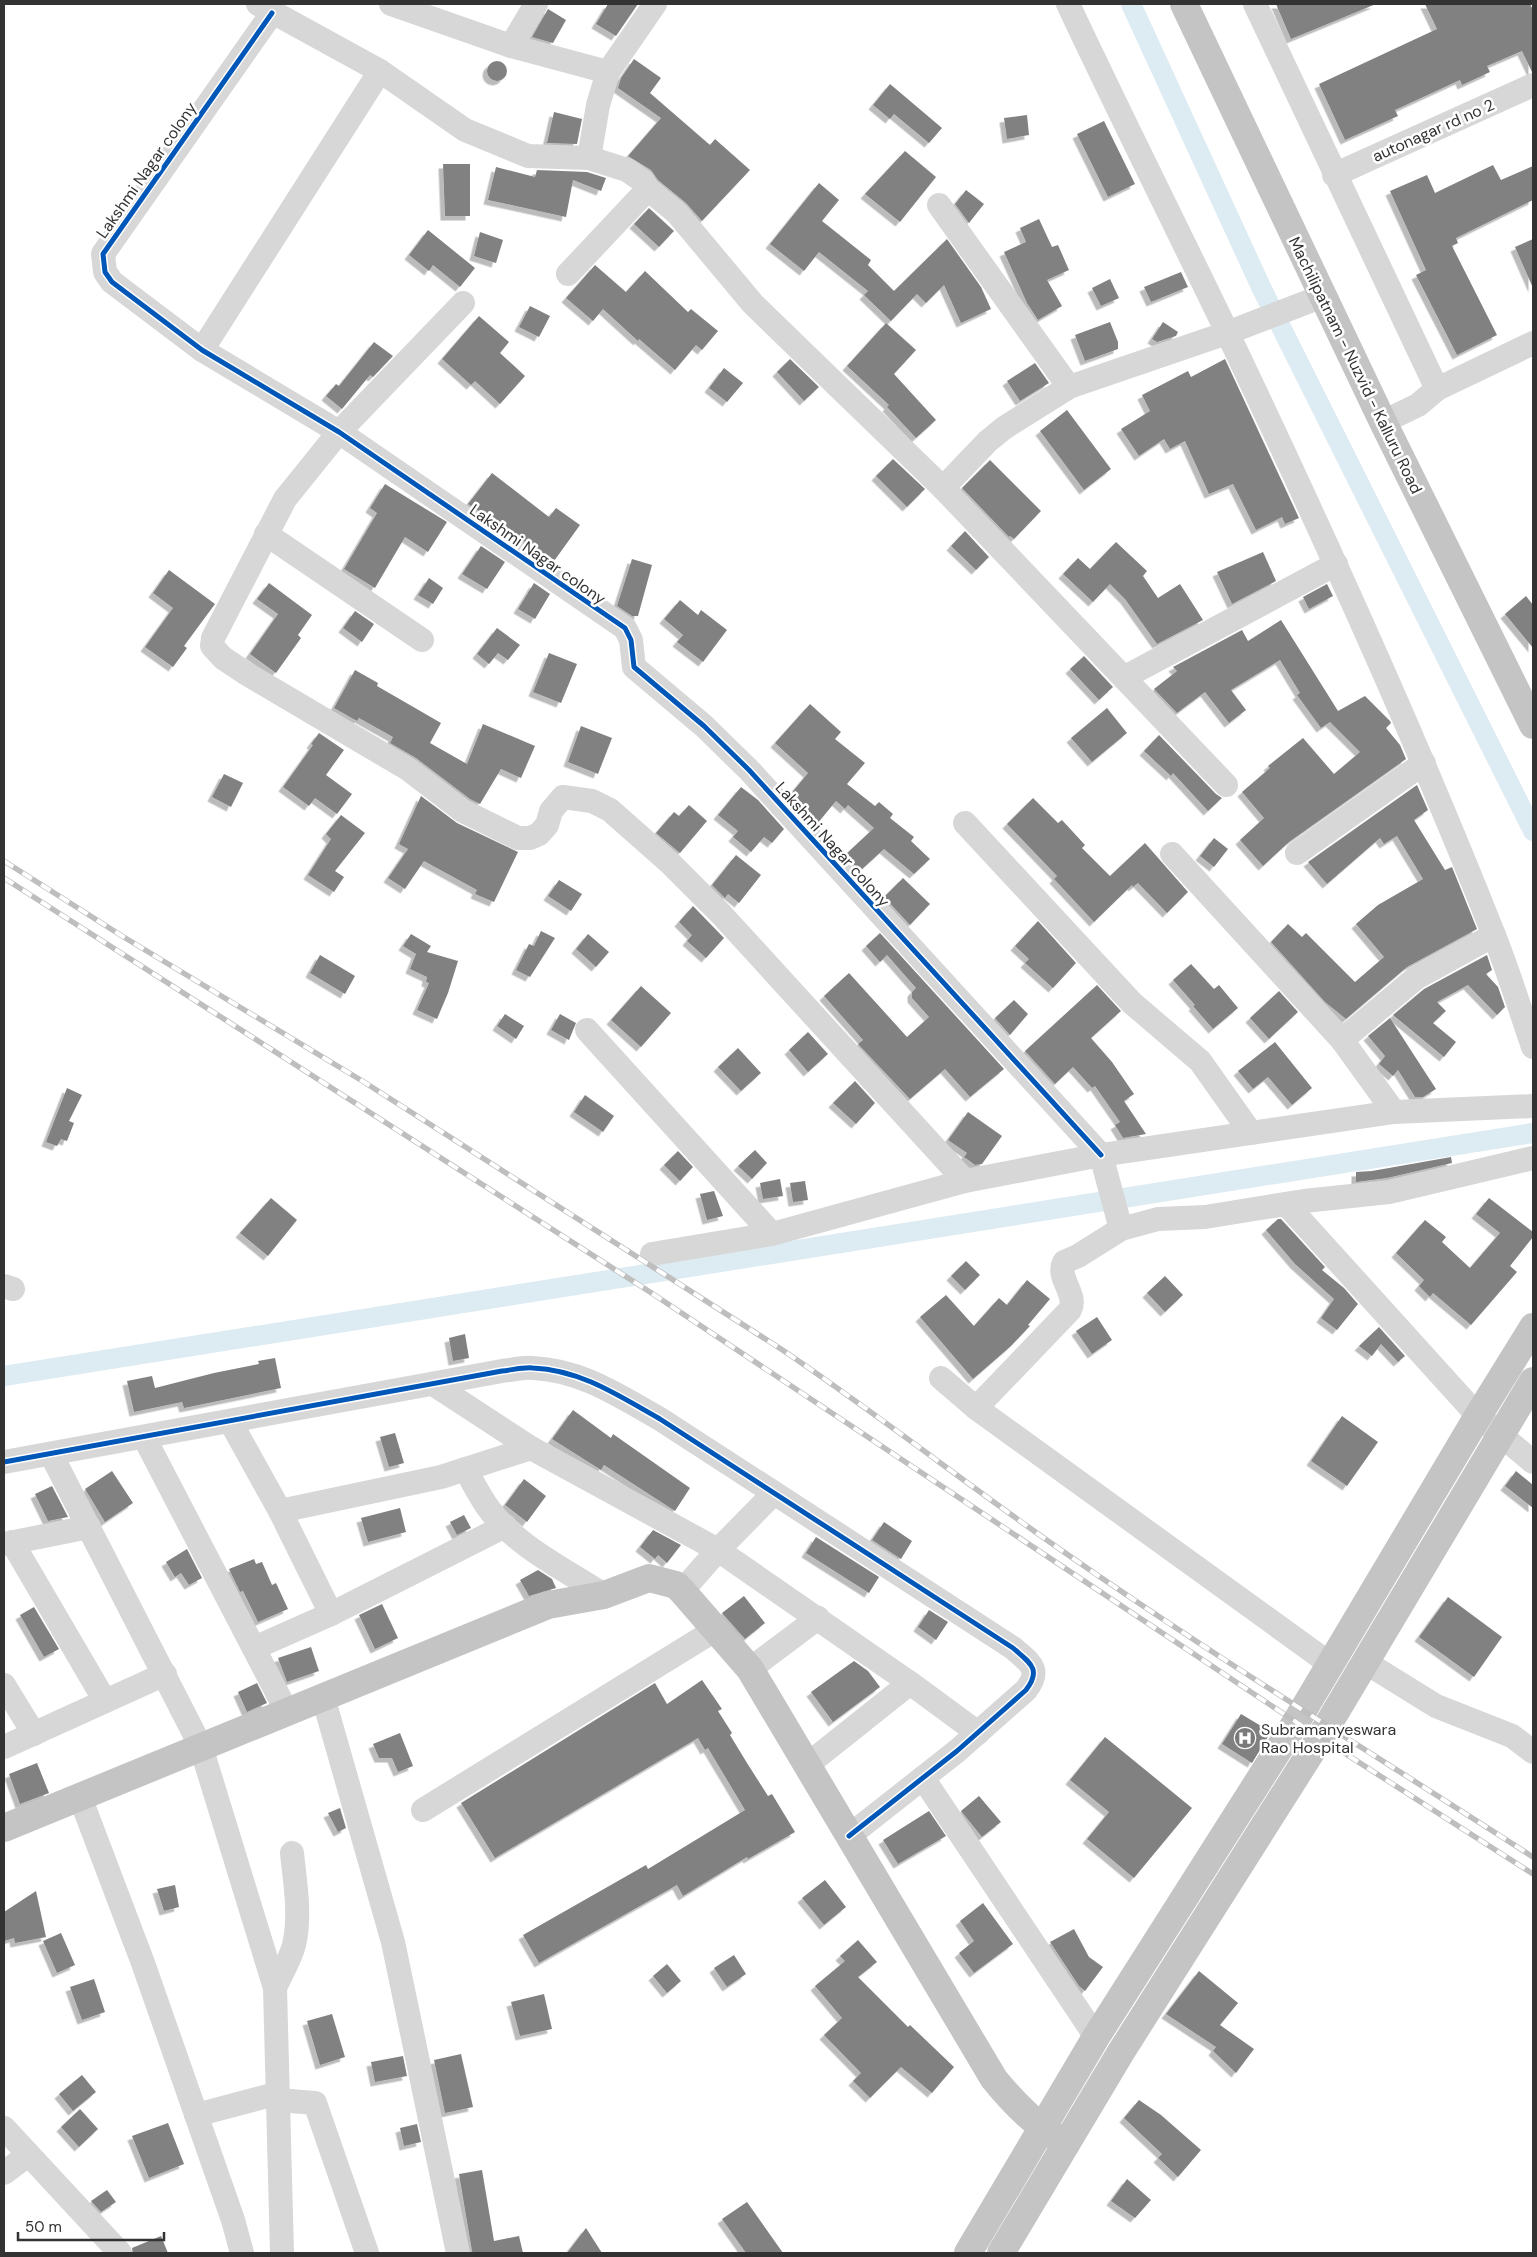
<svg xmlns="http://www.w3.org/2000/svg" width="1537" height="2257" viewBox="0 0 1537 2257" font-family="'DM Sans',sans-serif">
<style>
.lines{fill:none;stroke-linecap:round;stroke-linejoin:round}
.canal{stroke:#ddebf3;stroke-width:20}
.building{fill:#818181;filter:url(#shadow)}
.minor{stroke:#d7d7d7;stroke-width:24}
.highway{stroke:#c4c4c4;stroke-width:28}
.rail-casing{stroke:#bebebe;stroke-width:5.5}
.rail{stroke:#fff;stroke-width:4;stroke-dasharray:11;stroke-linecap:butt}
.cycleway-casing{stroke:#fff;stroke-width:8}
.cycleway{stroke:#0057b8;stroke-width:5}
.labels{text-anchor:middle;stroke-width:5;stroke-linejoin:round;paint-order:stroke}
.street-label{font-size:16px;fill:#333;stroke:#fff}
.poi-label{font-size:16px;fill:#333;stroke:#fff;text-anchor:start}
</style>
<defs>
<filter id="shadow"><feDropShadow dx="-4.5" dy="4.5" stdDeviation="0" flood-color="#0004"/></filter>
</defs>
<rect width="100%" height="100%" fill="#fff"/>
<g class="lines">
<g class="canal">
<path d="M1131,4L1261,287L1533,831"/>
<path d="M4,1376L1533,1133"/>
</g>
</g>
<g class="building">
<path d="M608,4H638L616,36L596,24Z"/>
<path d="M1276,4H1376L1291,39Z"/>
<path d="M1425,4H1530L1533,10V71L1532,72L1522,51L1487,66L1490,72L1462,85L1460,80L1395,110L1398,116L1345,140L1319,84L1437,29Z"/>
<path d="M548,9L566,20L553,43L532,37Z"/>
<path d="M634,59L661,78L650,93L710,145L715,139L750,170L702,221L686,203L658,180L651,170L628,156L661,118L618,88L621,78Z"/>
<circle cx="497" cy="71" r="10"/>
<path d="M890,84L942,128L929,143L894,114L890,119L873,105Z"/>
<path d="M554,112L582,119L577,144L547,143Z"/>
<path d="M1027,115L1029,135L1007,139L1004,118Z"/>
<path d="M1104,121L1135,184L1108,197L1077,134Z"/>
<path d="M905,151L936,177L900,222L865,194Z"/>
<path d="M443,164H470V216H445Z"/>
<path d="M1493,165L1501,180L1533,166V200L1456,238L1458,243L1452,246L1497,335L1457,355L1416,275L1426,270L1390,191L1427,175L1435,193Z"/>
<path d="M496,167L535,177L537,170L587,172L606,178L601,191L573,180L566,217L488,200Z"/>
<path d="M819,183L839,200L822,221L871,260L868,265L894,291L947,239L981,287L991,309L961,323L944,285L926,303L917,294L891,321L864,295L868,291L819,252L804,271L770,244Z"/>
<path d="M966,190L984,204L969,223L955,204Z"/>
<path d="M649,208L674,231L659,247L634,224Z"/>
<path d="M1039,219L1052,247L1058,245L1069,270L1047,280L1062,306L1038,320L1027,303L1004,252L1026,242L1020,228Z"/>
<path d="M428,230L475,268L460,287L433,265L429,271L409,255Z"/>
<path d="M480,232L503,240L496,263L474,256Z"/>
<path d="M1533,239V288L1515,247Z"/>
<path d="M595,265L626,292L645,271L688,312L691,309L718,331L702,350L696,345L675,370L639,339L638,341L603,309L593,321L566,298Z"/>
<path d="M1181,272L1188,287L1151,302L1144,287Z"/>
<path d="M1110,279L1119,298L1101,306L1092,288Z"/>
<path d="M530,306L550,316L539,337L519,327Z"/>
<path d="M479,316L509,342L500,353L525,376L500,404L475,381L471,385L442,359Z"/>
<path d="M1110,322L1118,342V349L1085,361L1075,335Z"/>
<path d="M1163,322L1178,332L1176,336L1157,342L1152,339Z"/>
<path d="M886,323L916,350L894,374L936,420L916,438L887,407L889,405L847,366Z"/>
<path d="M374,342L393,356L373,377L370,375L342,409L326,396L336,384L339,386Z"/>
<path d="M790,359L819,387L804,401L777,372Z"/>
<path d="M1225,359L1299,518L1285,524L1282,517L1256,530L1233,484L1209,494L1185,441L1170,449L1164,439L1139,456L1121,429L1150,411L1142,395L1188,371L1191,377Z"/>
<path d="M1035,363L1049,383L1020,401L1007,381Z"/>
<path d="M724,368L743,383L727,402L709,388Z"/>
<path d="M1067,410L1111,469L1084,490L1040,431Z"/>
<path d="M893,459L925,489L907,507L876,476Z"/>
<path d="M990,460L1041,511L1014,539L1010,536L1009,537L962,488Z"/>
<path d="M492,473L549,517L556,508L580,525L554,561L468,504Z"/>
<path d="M385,484L447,522L428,552L405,537L375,588L344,569L377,513L370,508Z"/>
<path d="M965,531L989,557L976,570L951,546Z"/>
<path d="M1116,542L1147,571L1143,576L1158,598L1180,584L1203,620L1157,644L1125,599L1110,584L1093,602L1063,574L1078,558L1090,569Z"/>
<path d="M481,546L505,562L487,589L462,574Z"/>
<path d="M1263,552L1276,581L1232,604L1217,572Z"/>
<path d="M632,559L652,565L638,616H632L617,606Z"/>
<path d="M169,570L215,604L184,646L187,648L173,667L145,647L173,608L153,593Z"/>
<path d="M429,578L443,588L433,604L418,595Z"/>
<path d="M269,583L312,615L298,635L301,638L276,673L250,654L278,614L257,599Z"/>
<path d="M534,583L550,594L535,619L518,609Z"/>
<path d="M1327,584L1333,596L1309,609L1303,597Z"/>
<path d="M1526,596L1533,605V648L1505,614Z"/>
<path d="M680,600L698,615L701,610L727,630L703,662L677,642L683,635L664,619Z"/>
<path d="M355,611L374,624L362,642L343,628Z"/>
<path d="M1281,620L1338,711L1365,696L1390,721L1391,723L1386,728L1400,745L1406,759L1289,842L1263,866L1240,840L1264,818L1242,792L1270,768L1268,766L1303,738L1334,774L1360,752L1330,722L1321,728L1297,695L1300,693L1280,660L1231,690L1246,710L1229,723L1205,692L1177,713L1154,689L1177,671L1173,667L1242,630L1248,641Z"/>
<path d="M497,628L520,645L508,660L498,653L489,664L477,654Z"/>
<path d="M549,653L577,664L561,703L533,692Z"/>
<path d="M1084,656L1113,687L1099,700L1070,669Z"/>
<path d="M355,670L378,683L377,686L441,723L430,743L467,764L483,724L535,746L521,778L501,769L480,804L470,799L416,758L390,743L393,737L359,718L357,721L334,708Z"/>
<path d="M810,704L841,732L835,739L865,763L847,784L875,806L879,802L893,814L890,818L914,837L911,841L930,859L914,874L884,849L860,871L845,855L874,828L848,805L845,809L836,801L817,824L790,795L808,773L775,743Z"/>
<path d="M1107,708L1127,733L1092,762L1071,738Z"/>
<path d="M581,726L612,738L598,774L568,762Z"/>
<path d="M319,733L344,750L326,775L352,794L337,814L315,798L309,806L283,787L313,745L311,744Z"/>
<path d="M1159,735L1216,794L1222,798L1208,811L1173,773L1171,776L1144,751Z"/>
<path d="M224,774L243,783L231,807L212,797Z"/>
<path d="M1417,785L1428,810L1414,820L1445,870L1452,867L1477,929L1407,967L1346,1019L1325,1002L1271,942L1288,924L1302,937L1306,933L1355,982L1384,957L1356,924L1378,905L1423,879L1397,836L1384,844L1380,838L1327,884L1308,862Z"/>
<path d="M741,787L758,800L784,829L772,843L764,837L751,852L733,837L738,831L718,815Z"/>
<path d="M421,796L457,823L518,852L494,902L475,894L477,890L424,861L405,889L388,878L408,849L399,844Z"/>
<path d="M1033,798L1058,823L1062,820L1085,845L1082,848L1110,876L1145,843L1188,892L1167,913L1138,883L1133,887L1132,885L1094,922L1054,879L1057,876L1007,824Z"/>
<path d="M689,805L707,821L680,853L656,833L674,812L679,816Z"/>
<path d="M341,815L365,833L335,871L344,877L334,892L308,875L331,839L326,834Z"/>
<path d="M1214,838L1228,849L1214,867L1200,856Z"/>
<path d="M736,855L761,875L739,903L728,894L725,898L712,885Z"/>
<path d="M903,878L930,904L910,925L884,897Z"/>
<path d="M559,880L582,894L571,911L548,896Z"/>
<path d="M693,906L724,938L706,958L687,941L692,935L679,922Z"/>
<path d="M1038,921L1076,963L1053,988L1025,963L1029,959L1015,946Z"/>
<path d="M541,931L555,938L530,977L516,970L529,944L534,946Z"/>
<path d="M880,933L1004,1069L970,1097L945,1069L910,1099L858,1044L863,1040L824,996L849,973L907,1037L929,1017L912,998V992L916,988L887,955L880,962L866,946Z"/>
<path d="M411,934L431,946L427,952L458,961L448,993L437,1019L417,1010L429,983L426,982L427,977L410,969L416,954L403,946Z"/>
<path d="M588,934L609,952L596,967L576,949Z"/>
<path d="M320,955L355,976L345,994L310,973Z"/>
<path d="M1487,955L1492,970L1486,974L1498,987L1505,1007L1497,1015L1468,985L1437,1002L1446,1011L1433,1023L1456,1042L1444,1057L1393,1015L1424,989Z"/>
<path d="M1191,964L1214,989L1219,985L1238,1008L1213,1029L1193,1006L1195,1005L1173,980Z"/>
<path d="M1097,985L1121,1011L1091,1038L1112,1062L1134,1094L1124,1101L1146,1134L1123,1138L1115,1125L1120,1122L1095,1086L1092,1088L1073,1067L1055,1084L1025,1051Z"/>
<path d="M641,986L671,1013L641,1047L611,1020Z"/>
<path d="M1279,991L1298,1012L1269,1039L1250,1018Z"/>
<path d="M1014,1000L1028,1014L1010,1035L995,1018Z"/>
<path d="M505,1014L524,1026L516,1039L497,1026Z"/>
<path d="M560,1014L576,1023L569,1040L551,1030Z"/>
<path d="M1390,1018L1436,1089L1423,1097H1415L1398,1070L1393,1076L1379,1064L1385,1056L1368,1036Z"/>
<path d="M808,1032L828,1054L808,1072L789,1050Z"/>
<path d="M1275,1042L1312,1088L1292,1105L1268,1077L1253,1089L1238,1071Z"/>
<path d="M738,1048L761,1073L741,1091L718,1067Z"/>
<path d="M855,1081L875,1103L856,1124L833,1103Z"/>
<path d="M67,1088L82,1095L69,1121L74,1123L67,1141L61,1139L57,1146L46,1142Z"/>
<path d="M585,1095L614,1116L603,1132L574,1112Z"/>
<path d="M968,1112L1002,1136L982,1164L975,1165L964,1157L967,1153L948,1140Z"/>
<path d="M755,1150L767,1163L752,1179L738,1166Z"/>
<path d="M678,1151L693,1167L680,1181L664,1165Z"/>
<path d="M1451,1157L1452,1163L1387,1178L1356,1182V1172L1372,1171Z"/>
<path d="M780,1179L783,1196L763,1199L760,1183Z"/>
<path d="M805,1181L808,1200L793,1202L790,1183Z"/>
<path d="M714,1191L723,1216L707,1220L700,1194Z"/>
<path d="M271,1198L297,1220L268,1256L240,1233Z"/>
<path d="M1489,1198L1533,1232V1237L1510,1266L1517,1272L1471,1325L1433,1293L1430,1297L1419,1286L1424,1280L1396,1253L1425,1220L1446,1237L1442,1242L1470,1268L1500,1233L1476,1214Z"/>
<path d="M1278,1219H1281L1325,1267L1322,1270L1344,1288L1358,1304L1337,1330L1321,1318L1334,1299L1295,1264L1266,1230Z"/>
<path d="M966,1261L980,1275L965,1290L951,1276Z"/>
<path d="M1165,1276L1183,1295L1165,1312L1147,1293Z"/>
<path d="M1027,1280L1050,1299L1028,1325L1030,1326L1011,1346L973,1379L920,1317L946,1295L974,1326L999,1298L1007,1305Z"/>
<path d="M1097,1317L1112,1340L1092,1354L1076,1331Z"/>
<path d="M1379,1327L1405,1356L1398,1362L1381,1344L1372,1356L1359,1346Z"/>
<path d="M465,1334L469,1358L453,1361L449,1338Z"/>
<path d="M275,1358L281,1388L184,1408L182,1402L134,1412L127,1381L152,1376L155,1388L214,1373L259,1364L258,1361Z"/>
<path d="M573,1410L611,1438L613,1434L690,1488L675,1511L604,1465L601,1470L552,1439Z"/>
<path d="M1342,1416L1378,1442L1347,1486L1311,1461Z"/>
<path d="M395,1433L404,1463L389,1467L380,1437Z"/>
<path d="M112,1471L133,1503L105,1522L85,1489Z"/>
<path d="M1516,1471L1533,1485V1508L1505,1486Z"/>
<path d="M524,1479L546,1496L527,1522L505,1505Z"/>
<path d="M52,1486L68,1517L48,1521L35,1494Z"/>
<path d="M400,1508L406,1532L368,1542L361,1518Z"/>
<path d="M464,1515L471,1528L457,1535L450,1522Z"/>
<path d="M884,1522L912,1541L901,1559L872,1540Z"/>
<path d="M653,1530L681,1545L667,1563L658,1555L655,1559L640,1547Z"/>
<path d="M816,1537L879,1577L869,1593L806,1553Z"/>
<path d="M187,1549L202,1578L189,1585L181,1573L175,1577L166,1562Z"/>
<path d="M254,1559L256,1564L262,1562L272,1585L276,1583L288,1609L258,1622L243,1591L240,1592L229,1569Z"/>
<path d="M538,1570L552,1579L556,1588L529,1596L520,1580Z"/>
<path d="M744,1596L765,1623L745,1639L722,1613Z"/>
<path d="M1448,1597L1502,1637L1474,1677L1419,1637Z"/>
<path d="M382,1604L398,1638L375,1649L359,1615Z"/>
<path d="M34,1607L59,1649L44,1657L20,1615Z"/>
<path d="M929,1610L948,1622L936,1640L918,1627Z"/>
<path d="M311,1647L319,1671L287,1682L278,1658Z"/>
<path d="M854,1661L868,1671L880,1687L833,1722L811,1692Z"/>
<path d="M702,1680L722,1709L718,1711L732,1733L730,1735L747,1763L768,1796L772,1794L795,1832L748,1859L747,1857L683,1896L677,1885L539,1963L523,1935L646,1865L648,1869L745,1810L708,1748L705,1750L698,1738L495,1858L461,1803L655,1683L667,1704Z"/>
<path d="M257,1683L267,1703L247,1712L238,1692Z"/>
<path d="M1241,1714L1271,1732L1252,1763L1222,1744Z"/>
<path d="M400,1733L413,1766L398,1772L392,1758H379L373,1744Z"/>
<path d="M1105,1737L1192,1808L1134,1878L1087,1839L1109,1812L1070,1780Z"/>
<path d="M37,1763L49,1793L20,1804L9,1774Z"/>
<path d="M979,1796L1001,1822L982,1837L961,1811Z"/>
<path d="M340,1808L346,1828L338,1832L328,1813Z"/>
<path d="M929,1811L946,1836L898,1864L883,1840Z"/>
<path d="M825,1880L846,1907L824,1925L802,1898Z"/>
<path d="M175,1885L179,1907L164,1911L157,1889Z"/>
<path d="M36,1891L46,1937L15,1943L14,1938L4,1941V1912Z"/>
<path d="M983,1903L1013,1944L974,1973L959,1953L974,1941L960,1921Z"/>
<path d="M1074,1929L1089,1957L1103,1967L1085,1991L1079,1986L1050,1942Z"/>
<path d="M61,1933L75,1965L57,1973L43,1941Z"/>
<path d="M858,1940L877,1962L858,1977L908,2027L910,2025L954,2067L932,2093L901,2067L870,2098L853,2081L861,2073L824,2035L842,2018L815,1986L845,1961L840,1956Z"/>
<path d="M734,1955L746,1974L727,1987L714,1968Z"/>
<path d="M667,1964L681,1981L667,1993L653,1976Z"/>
<path d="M1199,1971L1238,2003L1220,2025L1254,2049L1236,2073L1213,2051L1216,2047L1166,2014Z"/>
<path d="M94,1979L105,2012L82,2020L70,1987Z"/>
<path d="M544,1994L552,2029L520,2036L511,2002Z"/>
<path d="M332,2014L345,2057L320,2065L307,2021Z"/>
<path d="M461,2054L473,2107L445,2113L434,2060Z"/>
<path d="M403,2056L407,2076L375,2082L371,2062Z"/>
<path d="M82,2075L96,2092L73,2111L59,2094Z"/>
<path d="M1139,2100L1161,2115L1201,2150L1178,2177L1158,2158L1162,2154L1124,2118Z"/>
<path d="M80,2109L98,2129L79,2147L61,2127Z"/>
<path d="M168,2123L184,2164L149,2178L132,2136Z"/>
<path d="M417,2124L421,2142L404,2146L400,2128Z"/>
<path d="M482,2170L494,2241L519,2236L523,2253H473L472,2251L459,2174Z"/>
<path d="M1127,2179L1151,2200L1135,2218L1111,2201Z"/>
<path d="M107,2190L116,2202L101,2212L91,2201Z"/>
<path d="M747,2202L783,2253H746L722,2219Z"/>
<path d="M586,2228L602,2253H567Z"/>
<path d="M161,2236L168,2253H133L132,2248Z"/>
</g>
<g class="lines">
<g class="minor">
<path d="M258,4L380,71L465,130L528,156L589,158L627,170L643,181L648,189L677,213L753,304L943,488L1226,785"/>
<path d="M391,4L511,46L608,72"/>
<path d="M1068,4C1120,115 1175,224 1228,334C1322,531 1413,730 1493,933C1508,970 1520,1009 1533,1047"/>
<path d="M1255,4L1437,389"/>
<path d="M272,13L103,254L105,272L112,282L202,350L339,432L625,628L631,640L634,667L704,726L749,770L1101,1155L1121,1229"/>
<path d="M511,46L536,4"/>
<path d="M589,158L598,105L608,72L655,4"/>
<path d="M1334,175L1533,85"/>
<path d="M939,205L1069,387"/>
<path d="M568,274L648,189"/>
<path d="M463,303L339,432L285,499L213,638L212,646L223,658L247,674L408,769L463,811L518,838H530L539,834L547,825L551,811L563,797L592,801L610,810L670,863L721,914L965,1181"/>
<path d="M202,350L380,71"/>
<path d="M1383,422L1418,405L1437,389L1533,343"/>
<path d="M943,488L988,441L1004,428L1069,387L1227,333L1323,296"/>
<path d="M266,534L422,640"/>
<path d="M1125,677L1336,564"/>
<path d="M965,823L1132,1003L1200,1061L1251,1133"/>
<path d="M1297,853L1424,763"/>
<path d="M1172,854L1342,1040L1394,1112"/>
<path d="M587,1030L772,1234"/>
<path d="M1342,1040L1416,978L1494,935"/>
<path d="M1287,1205L1478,1416L1533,1462"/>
<path d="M652,1254L772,1234L965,1181L1101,1155L1394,1112L1533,1106"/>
<path d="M4,1286L13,1289"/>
<path d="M941,1378L976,1408L1330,1664"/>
<path d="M433,1384L531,1448L718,1550L910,1683L978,1733"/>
<path d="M976,1408L1070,1310C1078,1294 1056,1278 1064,1262L1078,1256L1121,1229L1158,1219L1205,1217L1304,1201L1389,1192L1533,1158"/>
<path d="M230,1421L280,1511L331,1614"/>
<path d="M144,1437L287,1712"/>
<path d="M51,1454L201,1747L275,1988L282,2253"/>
<path d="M4,1462L502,1371C512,1370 523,1367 533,1368C581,1370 619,1396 660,1419L1013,1648C1030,1663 1042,1669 1026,1690L957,1751L849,1836"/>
<path d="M465,1469C473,1482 480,1497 489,1509C517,1547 566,1570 604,1595"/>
<path d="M280,1511L441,1477L531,1448"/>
<path d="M12,1542L105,1701"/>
<path d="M4,1544L89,1527"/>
<path d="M682,1591L718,1550L774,1493"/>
<path d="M254,1648L331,1614L505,1526"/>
<path d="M1365,1662L1436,1706L1512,1736L1533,1752"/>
<path d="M750,1669L818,1618"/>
<path d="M4,1685L34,1734"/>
<path d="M323,1697L393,1942L458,2253"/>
<path d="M4,1747L165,1674"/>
<path d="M807,1765L910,1683"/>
<path d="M923,1778L1096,2037"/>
<path d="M80,1797L143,1963L233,2220L242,2253"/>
<path d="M423,1810L715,1630"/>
<path d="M275,1988C281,1974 290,1960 294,1945C301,1915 295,1883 292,1853"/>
<path d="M196,2115L268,2096L278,2100L315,2103L367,2253"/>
<path d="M4,2128L120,2253"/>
<path d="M4,2173L28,2155"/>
</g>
<g class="highway">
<path d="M1184,4L1383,422L1533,725"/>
<path d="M4,1828L548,1605L604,1595L649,1578L676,1585L682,1591L750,1669L994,2079C1016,2106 1036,2125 1066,2144L1121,2052L1320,1738L1533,1381"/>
<path d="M968,2253L1096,2037L1296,1722L1478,1416L1533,1327"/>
<path d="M1001,2253L1066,2144"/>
</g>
<g class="rail-casing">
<g id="rail">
<path d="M4,861L122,936L364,1082L781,1349C873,1411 960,1479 1051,1543C1208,1653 1372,1753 1533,1857"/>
<path d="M4,878L650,1292L1296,1722L1533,1874"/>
</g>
</g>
<use href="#rail" class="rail"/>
<g class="cycleway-casing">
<g id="cycleway">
<path d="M272,13L103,254L105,272L112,282L202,350L339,432L625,628L631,640L634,667L704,726L749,770L1101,1155"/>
<path d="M4,1462L502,1371C512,1370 523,1367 533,1368C581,1370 619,1396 660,1419L1013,1648C1030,1663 1042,1669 1026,1690L957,1751L849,1836"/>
</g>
</g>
<use href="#cycleway" class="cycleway"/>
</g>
<defs>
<g id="hospital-disc" transform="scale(1.125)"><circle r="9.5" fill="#7a7a7a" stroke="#fff"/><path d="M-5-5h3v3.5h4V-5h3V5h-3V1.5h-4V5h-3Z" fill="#fff"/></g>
</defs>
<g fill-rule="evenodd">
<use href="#hospital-disc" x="1245" y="1738"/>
</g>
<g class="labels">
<g class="street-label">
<text transform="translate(1433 130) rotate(-24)" y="6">autonagar rd no 2</text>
<text transform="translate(146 170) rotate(-55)" y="6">Lakshmi Nagar colony</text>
<text transform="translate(1356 365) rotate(64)" y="6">Machilipatnam - Nuzvid - Kalluru Road</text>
<text transform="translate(538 554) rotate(35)" y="6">Lakshmi Nagar colony</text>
<text transform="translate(833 844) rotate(48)" y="6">Lakshmi Nagar colony</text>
</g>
<g class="poi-label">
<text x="1261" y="1735">Subramanyeswara<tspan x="1261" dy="18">Rao Hospital</tspan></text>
</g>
</g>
<rect width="1537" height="2257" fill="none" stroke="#333333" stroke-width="10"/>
<path d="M18 2232v8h146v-8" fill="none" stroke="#333333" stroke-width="2.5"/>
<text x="25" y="2232" font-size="15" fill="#333333" stroke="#ffffff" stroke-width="4" paint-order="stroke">50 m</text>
</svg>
